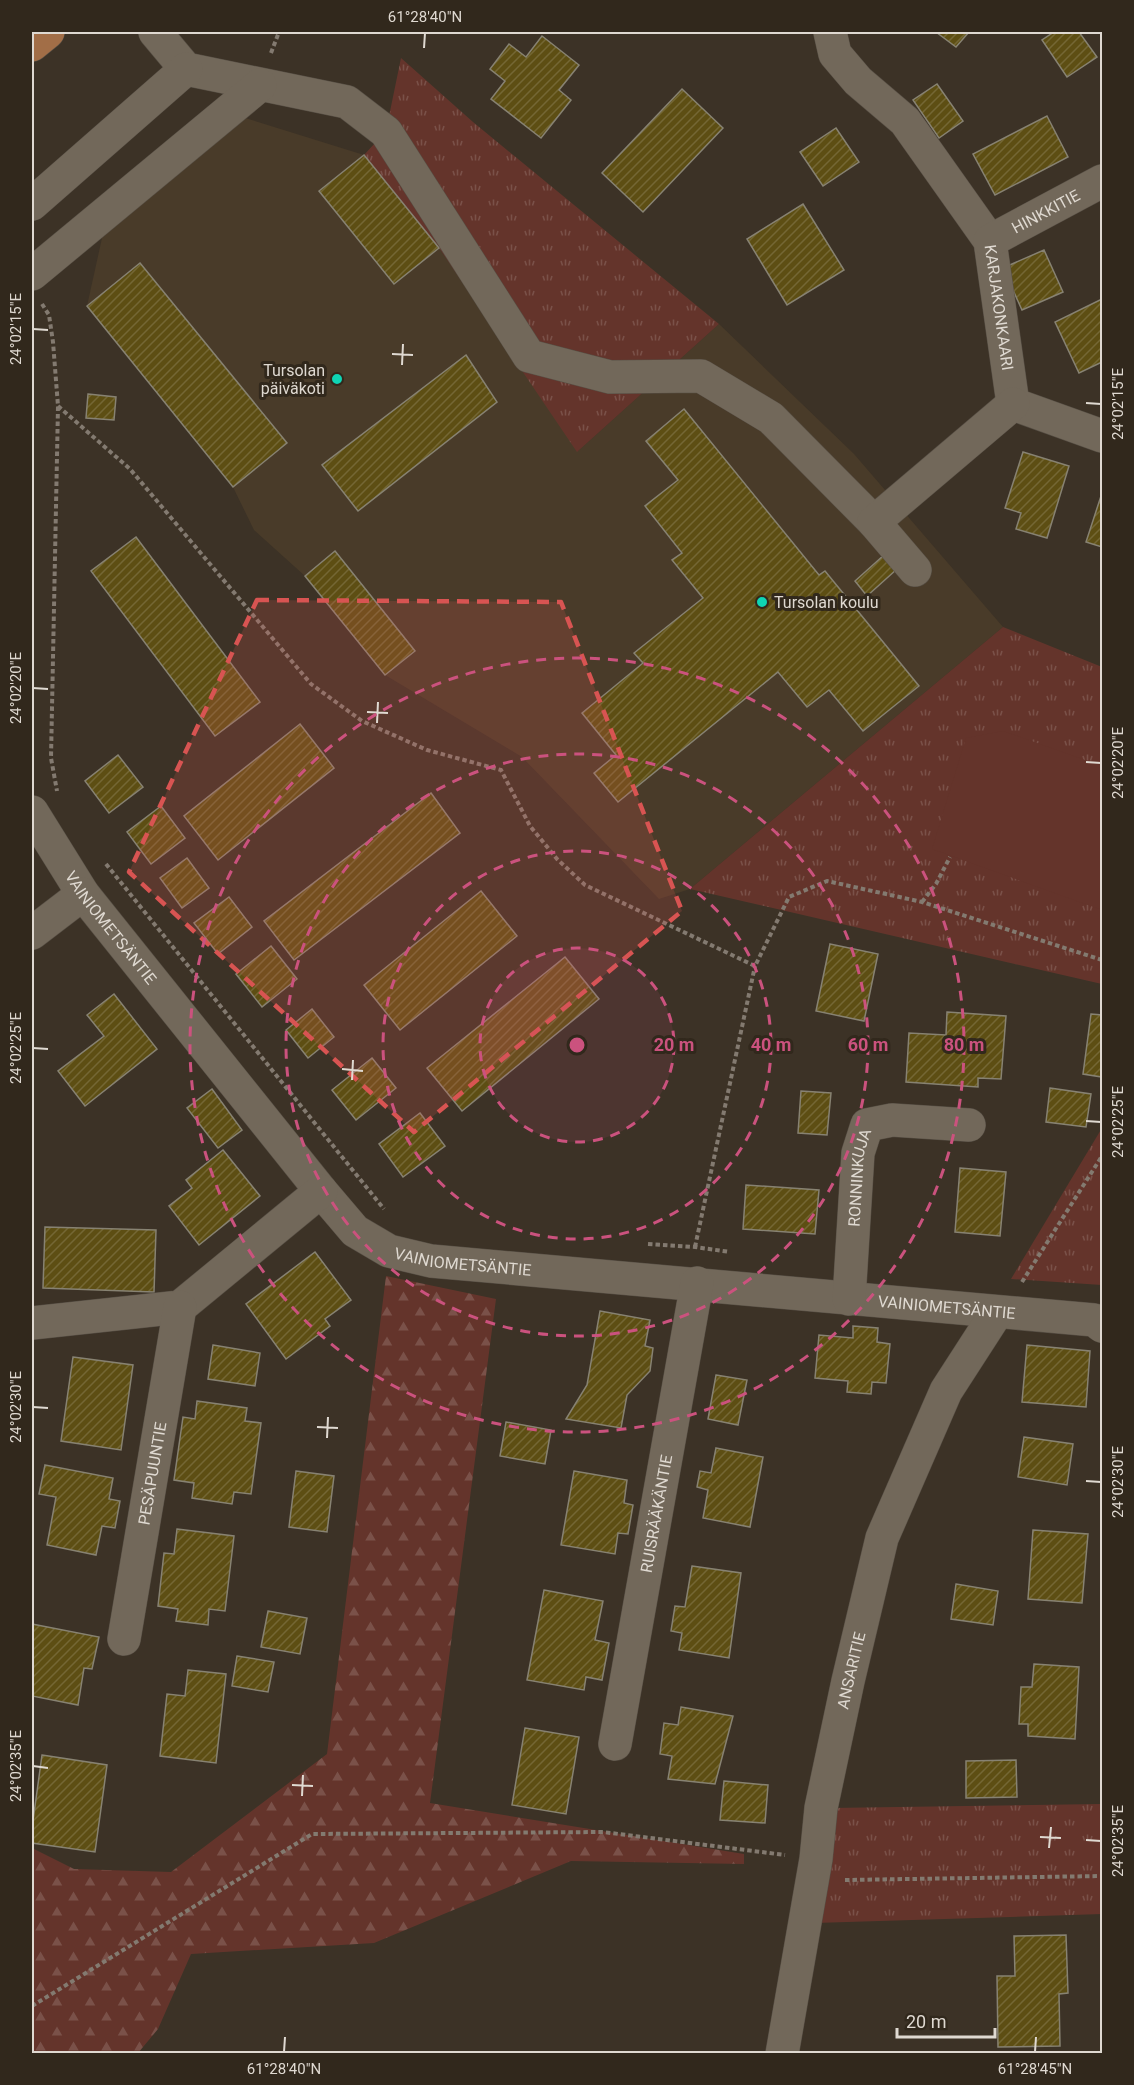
<svg xmlns="http://www.w3.org/2000/svg" width="1134" height="2085" viewBox="0 0 1134 2085" font-family="Roboto,sans-serif">
<style>
.built{fill:#493b29}
.forest{fill:url(#forest-firs)}
.park{fill:url(#park-tufts)}
.pitch{fill:#64342b}
.building{fill:url(#building-hatch);stroke:#878272;stroke-width:1.5}
.lines{fill:none;stroke-linecap:round;stroke-linejoin:round}
.minor-casing{stroke:#574f45;stroke-width:34}
.major-casing{stroke:#574f45;stroke-width:34}
.path{stroke:#837a70;stroke-width:4;stroke-dasharray:4.5 3;stroke-linecap:butt}
.minor{stroke:#72685a;stroke-width:33}
.major{stroke:#a26e47;stroke-width:33}
.marked{fill:#d85452;fill-opacity:0.2;stroke:#d85452;stroke-width:4.5;stroke-dasharray:12 8;stroke-linejoin:round}
.ticks{fill:none;stroke:#dfd9d1;stroke-width:2}
.ring{fill:none;stroke:#cb527e;stroke-width:3;stroke-dasharray:10 8}
.poi-dot{fill:#0fd5b4;stroke:#31281c;stroke-width:2}
.labels{text-anchor:middle;stroke-width:6;stroke-linejoin:round;paint-order:stroke}
.street-label{font-size:16px;fill:#dfd9d1;stroke:#31281c}
.poi-label{font-size:16px;fill:#dfd9d1;stroke:#31281c;text-anchor:end}
.centre{fill:#cb527e;stroke:#31281c;stroke-width:3}
.ring-label{font-size:18px;text-anchor:middle;font-weight:bold;fill:#cb527e;stroke:#31281c;stroke-width:6;stroke-linejoin:round;paint-order:stroke}
.neatline{fill:none;stroke:#dfd9d1;stroke-width:2}
.ticks-label{font-size:15px;text-anchor:middle;fill:#dfd9d1}
</style>
<defs>
<pattern id="forest-firs" width="22" height="20" patternUnits="userSpaceOnUse" patternTransform="scale(1.5)"><rect width="22" height="20" fill="#64342b"/><path d="M5 1l3.5 6h-7zM16 11l3.5 6h-7z" fill="#7a5149"/></pattern>
<pattern id="park-tufts" width="24" height="20" patternUnits="userSpaceOnUse" patternTransform="scale(1.5)"><rect width="24" height="20" fill="#64342b"/><path d="M3 7l-1-3M5 7V3M7 7l1-3M15 17l-1-3M17 17v-4M19 17l1-3" fill="none" stroke="#7a5149"/></pattern>
<pattern id="building-hatch" width="6" height="6" patternUnits="userSpaceOnUse" patternTransform="scale(1.5)"><rect width="6" height="6" fill="#5d4e13"/><path d="M-1 1l2-2M0 6l6-6M5 7l2-2" fill="none" stroke="#746734"/></pattern>
</defs>
<rect width="100%" height="100%" fill="#3c3226"/>
<path class="built" d="M242,117L364,155L439,248L578,451L719,324L854,454L1003,627L690,889L659,899L522,757L385,675L305,576L254,530L233,487L87,306L104,229Z"/>
<path class="forest" d="M386,1276L496,1299L430,1803L744,1854V1864L571,1861L374,1943L191,1954L158,2029L138,2053H32V1848L74,1869L171,1872L327,1754Z"/>
<g class="park">
<path d="M401,58L473,122L719,324L577,452L439,248L364,155L386,131Z"/>
<path d="M1003,627L1102,667V984L690,889Z"/>
<path d="M1102,1128V1285L1011,1279Z"/>
<path d="M1102,1804V1914L814,1923L831,1808Z"/>
</g>
<path class="pitch" d="M1003,731L1102,766V910L932,849L966,738Z"/>
<g class="building">
<path d="M936,32H969L956,47Z"/>
<path d="M1054,32H1079L1097,57L1067,77L1042,40Z"/>
<path d="M542,36L579,65L559,90L571,100L541,138L491,99L505,81L490,69L509,44L526,57Z"/>
<path d="M937,84L963,121L939,138L913,100Z"/>
<path d="M682,89L723,128L643,212L602,173Z"/>
<path d="M1047,116L1068,157L995,195L973,154Z"/>
<path d="M836,128L859,162L823,186L800,152Z"/>
<path d="M364,155L439,248L394,284L319,191Z"/>
<path d="M803,204L844,270L787,305L747,239Z"/>
<path d="M1044,250L1063,292L1022,310L1003,268Z"/>
<path d="M140,263L287,443L233,487L87,306Z"/>
<path d="M1102,299V362L1079,373L1055,322Z"/>
<path d="M466,355L497,402L358,511L322,465Z"/>
<path d="M88,394L116,397L114,420L86,418Z"/>
<path d="M684,409L819,575L825,571L919,686L863,731L829,690L807,707L778,672L618,802L594,773L616,755L582,713L643,663L634,653L703,598L672,560L682,553L645,506L678,480L646,441Z"/>
<path d="M1023,452L1069,466L1047,538L1016,529L1021,513L1005,508Z"/>
<path d="M1102,493V547L1086,542Z"/>
<path d="M136,537L260,702L215,736L91,571Z"/>
<path d="M335,551L415,651L385,675L305,576Z"/>
<path d="M884,555L897,569L867,596L855,581Z"/>
<path d="M300,724L334,768L218,860L184,816Z"/>
<path d="M118,755L143,787L109,813L85,781Z"/>
<path d="M431,793L460,833L294,960L264,921Z"/>
<path d="M161,806L185,838L151,864L127,832Z"/>
<path d="M187,858L209,888L182,908L160,878Z"/>
<path d="M481,891L517,936L400,1030L364,985Z"/>
<path d="M229,897L252,927L218,954L194,923Z"/>
<path d="M830,944L878,954L864,1021L816,1011Z"/>
<path d="M271,946L297,979L262,1007L236,974Z"/>
<path d="M565,957L599,999L462,1111L427,1068Z"/>
<path d="M114,994L157,1049L85,1106L58,1071L104,1036L87,1015Z"/>
<path d="M312,1009L334,1037L308,1058L286,1030Z"/>
<path d="M947,1012L1006,1016L1001,1079L978,1078V1087L906,1082L909,1033L946,1035Z"/>
<path d="M1091,1014L1102,1015V1077L1083,1074Z"/>
<path d="M372,1058L396,1088L356,1120L332,1090Z"/>
<path d="M1050,1088L1091,1094L1086,1127L1046,1122Z"/>
<path d="M212,1089L242,1130L218,1148L187,1108Z"/>
<path d="M801,1091L831,1093L827,1135L798,1133Z"/>
<path d="M420,1113L445,1146L403,1177L379,1144Z"/>
<path d="M223,1150L260,1196L199,1245L169,1206L192,1188L186,1180Z"/>
<path d="M960,1168L1006,1172L1000,1236L955,1232Z"/>
<path d="M746,1185L819,1190L815,1234L743,1229Z"/>
<path d="M45,1227L156,1230L154,1292L43,1288Z"/>
<path d="M315,1252L351,1300L325,1319L330,1326L286,1359L246,1304Z"/>
<path d="M600,1311L650,1320L645,1346L653,1348L650,1371L627,1395L621,1428L566,1419L587,1385Z"/>
<path d="M853,1326L878,1328L877,1342L890,1344L886,1383L872,1382L871,1394L847,1392L848,1381L815,1378L819,1335L853,1338Z"/>
<path d="M213,1345L260,1353L255,1386L208,1379Z"/>
<path d="M1027,1345L1090,1351L1086,1407L1022,1402Z"/>
<path d="M73,1357L133,1365L121,1450L61,1441Z"/>
<path d="M716,1375L747,1380L738,1425L708,1419Z"/>
<path d="M197,1401L247,1408L245,1421L261,1423L251,1494L234,1492L232,1504L192,1498L194,1483L174,1480L183,1417L195,1419Z"/>
<path d="M506,1422L551,1430L545,1464L500,1456Z"/>
<path d="M1024,1437L1073,1444L1067,1485L1018,1477Z"/>
<path d="M716,1448L763,1457L750,1527L703,1518L708,1490L697,1487L700,1471L711,1473Z"/>
<path d="M45,1465L113,1478L109,1499L120,1501L115,1528L102,1526L96,1555L47,1545L56,1497L39,1494Z"/>
<path d="M296,1471L334,1476L327,1532L289,1527Z"/>
<path d="M574,1471L627,1480L624,1503L633,1505L628,1534L618,1533L615,1554L561,1545Z"/>
<path d="M177,1529L234,1536L225,1611L209,1609L208,1625L176,1621L178,1609L158,1606L164,1553L174,1554Z"/>
<path d="M1033,1530L1088,1534L1082,1603L1028,1599Z"/>
<path d="M692,1566L741,1573L729,1658L679,1650L682,1633L671,1631L675,1606L685,1607Z"/>
<path d="M956,1584L998,1591L993,1625L951,1619Z"/>
<path d="M544,1590L603,1601L595,1640L609,1643L602,1680L586,1677L584,1690L527,1680Z"/>
<path d="M268,1611L307,1618L300,1654L261,1647Z"/>
<path d="M32,1624L99,1637L92,1669L84,1668L78,1705L32,1696Z"/>
<path d="M237,1656L274,1662L268,1692L232,1686Z"/>
<path d="M1034,1664L1079,1667L1075,1739L1028,1736V1724H1019L1021,1687H1032Z"/>
<path d="M188,1670L226,1674L216,1763L160,1756L167,1694L185,1696Z"/>
<path d="M681,1707L733,1716L715,1784L668,1779L672,1756L660,1754L664,1723L678,1725Z"/>
<path d="M525,1728L579,1737L566,1814L512,1805Z"/>
<path d="M42,1755L107,1765L95,1852L32,1843V1828Z"/>
<path d="M1016,1760L1017,1797L966,1798V1761Z"/>
<path d="M724,1781L768,1785L765,1823L720,1820Z"/>
<path d="M1066,1935L1068,1993L1059,1994L1060,2046L998,2047L997,1976H1015L1014,1936Z"/>
</g>
<g class="lines">
<g class="minor-casing">
<g id="minor">
<path d="M155,32L186,69L347,102L386,132L529,356L610,377L701,376L771,418L874,522"/>
<path id="s1" d="M830,32L835,54L858,81L905,121L990,241L1013,404L1102,436"/>
<path d="M32,204L186,69"/>
<path id="s2" d="M990,241L1102,181"/>
<path d="M32,274L260,85"/>
<path d="M915,570L874,522L1013,404"/>
<path id="s3" d="M32,812L83,894L321,1191L355,1231L389,1251L431,1261L1094,1320L1102,1326"/>
<path d="M32,933L83,894"/>
<path id="s4" d="M849,1299L858,1153L867,1125L892,1120L969,1125"/>
<path d="M32,1323L180,1307L321,1191"/>
<path id="s5" d="M124,1639L180,1307"/>
<path id="s6" d="M615,1744L697,1283"/>
<path id="s7" d="M782,2054L816,1859L821,1808L848,1681L882,1538L946,1391L997,1312"/>
</g>
</g>
<g class="major-casing">
<path id="major" d="M32,45L48,32"/>
</g>
<g class="path">
<path d="M271,53L279,32"/>
<path d="M42,304L49,315L53,342L58,406L51,758L57,791"/>
<path d="M58,406L130,469L311,684L362,721L427,750L501,770L530,826L557,859L585,885L755,966L789,897L827,881L922,902L1102,960"/>
<path d="M106,864L384,1209"/>
<path d="M922,902L936,884L950,857"/>
<path d="M648,1244L695,1247L730,1252"/>
<path d="M695,1247L755,966"/>
<path d="M1022,1282L1102,1156"/>
<path d="M845,1880L1102,1876"/>
<path d="M32,2006L312,1834L603,1832L785,1855"/>
</g>
<use href="#minor" class="minor"/>
<use href="#major" class="major"/>
</g>
<path class="marked" d="M257,600L561,602L682,911L414,1132L129,872Z"/>
<path class="ticks" d="M424,48L425,33M33,329L48,330M392,354L413,355M402,365L403,344M1086,403L1101,404M33,688L48,689M367,712L388,713M377,723L378,702M1086,762L1101,763M33,1048L48,1049M342,1069L363,1071M352,1080L353,1060M1086,1121L1101,1122M33,1407L48,1408M317,1427L338,1428M327,1438L328,1417M1086,1481L1101,1482M33,1766L48,1768M292,1785L313,1786M302,1796L303,1775M1040,1837L1061,1838M1086,1840L1101,1841M1049,1848L1051,1827M284,2052L285,2037M1035,2052L1036,2037"/>
<circle cx="577" cy="1045" r="97" fill="#cb527e" fill-opacity=".12"/>
<g class="ring">
<circle cx="577" cy="1045" r="97"/>
<circle cx="577" cy="1045" r="194"/>
<circle cx="577" cy="1045" r="291"/>
<circle cx="577" cy="1045" r="387"/>
</g>
<g class="poi-dot">
<circle cx="337" cy="379" r="6"/>
<circle cx="762" cy="602" r="6"/>
</g>
<g class="labels">
<g class="street-label">
<text dy="6" stroke="none"><textPath href="#s2" startOffset="63">HINKKITIE</textPath></text>
<text dy="6" stroke="none"><textPath href="#s1" startOffset="334">KARJAKONKAARI</textPath></text>
<text dy="6" stroke="none"><textPath href="#s3" startOffset="140">VAINIOMETSÄNTIE</textPath></text>
<text dy="6" stroke="none"><textPath href="#s4" startOffset="122">RONNINKUJA</textPath></text>
<text dy="6" stroke="none"><textPath href="#s3" startOffset="644">VAINIOMETSÄNTIE</textPath></text>
<text dy="6" stroke="none"><textPath href="#s3" startOffset="1130">VAINIOMETSÄNTIE</textPath></text>
<text dy="6" stroke="none"><textPath href="#s5" startOffset="168">PESÄPUUNTIE</textPath></text>
<text dy="6" stroke="none"><textPath href="#s6" startOffset="234">RUISRÄÄKÄNTIE</textPath></text>
<text dy="6" stroke="none"><textPath href="#s7" startOffset="390">ANSARITIE</textPath></text>
</g>
<g class="poi-label">
<text x="325" y="376">Tursolan<tspan x="325" dy="18">päiväkoti</tspan></text>
<text x="774" y="608" text-anchor="start">Tursolan koulu</text>
</g>
</g>
<circle cx="577" cy="1045" r="9" class="centre"/>
<g class="ring-label">
<text x="674" y="1051">20 m</text>
<text x="771" y="1051">40 m</text>
<text x="868" y="1051">60 m</text>
<text x="964" y="1051">80 m</text>
</g>
<rect width="1134" height="2085" fill="none" stroke="#31281c" stroke-width="66"/>
<path d="M897 2028v9h98v-9" fill="none" stroke="#dfd9d1" stroke-width="3"/>
<text x="906" y="2028" font-size="18" fill="#dfd9d1" stroke="#31281c" stroke-width="4.5" paint-order="stroke">20 m</text>
<rect x="33" y="33" width="1068" height="2019" class="neatline"/>
<g class="ticks-label">
<text x="425" y="22">61°28'40"N</text>
<text transform="translate(16 329) rotate(-90)" y="5">24°02'15"E</text>
<text transform="translate(1118 404) rotate(-90)" y="5">24°02'15"E</text>
<text transform="translate(16 688) rotate(-90)" y="5">24°02'20"E</text>
<text transform="translate(1118 763) rotate(-90)" y="5">24°02'20"E</text>
<text transform="translate(16 1048) rotate(-90)" y="5">24°02'25"E</text>
<text transform="translate(1118 1122) rotate(-90)" y="5">24°02'25"E</text>
<text transform="translate(16 1407) rotate(-90)" y="5">24°02'30"E</text>
<text transform="translate(1118 1482) rotate(-90)" y="5">24°02'30"E</text>
<text transform="translate(16 1766) rotate(-90)" y="5">24°02'35"E</text>
<text transform="translate(1118 1841) rotate(-90)" y="5">24°02'35"E</text>
<text x="284" y="2074">61°28'40"N</text>
<text x="1035" y="2074">61°28'45"N</text>
</g>
</svg>
